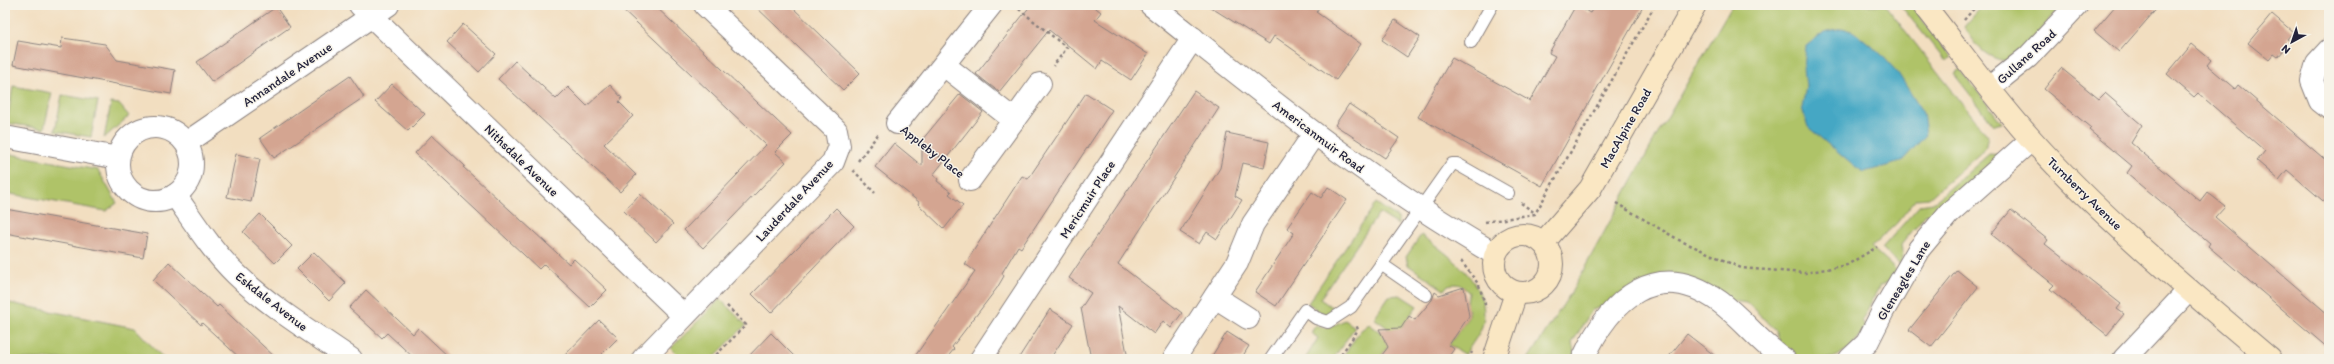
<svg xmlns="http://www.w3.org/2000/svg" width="2334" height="364" viewBox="0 0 2334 364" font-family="Itim,sans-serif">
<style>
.green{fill:#afc367;stroke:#687251}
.water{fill:#44a7c4;stroke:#336480}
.building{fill:#d4a591}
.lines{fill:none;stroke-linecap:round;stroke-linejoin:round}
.lane-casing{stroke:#8a807e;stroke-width:14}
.street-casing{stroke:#8a807e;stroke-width:24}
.secondary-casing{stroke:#8a807e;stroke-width:24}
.path{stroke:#8a807e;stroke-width:2.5;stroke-dasharray:3 3;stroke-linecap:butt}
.lane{stroke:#fff;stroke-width:12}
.street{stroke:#fff;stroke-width:22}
.secondary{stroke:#fae7c3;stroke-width:22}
.labels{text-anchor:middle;stroke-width:3;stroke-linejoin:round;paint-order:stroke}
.street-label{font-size:13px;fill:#22223b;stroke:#f7f3e8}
</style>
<rect width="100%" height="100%" fill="#f7f3e8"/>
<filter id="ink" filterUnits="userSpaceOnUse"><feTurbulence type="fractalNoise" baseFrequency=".025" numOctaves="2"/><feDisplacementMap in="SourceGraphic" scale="8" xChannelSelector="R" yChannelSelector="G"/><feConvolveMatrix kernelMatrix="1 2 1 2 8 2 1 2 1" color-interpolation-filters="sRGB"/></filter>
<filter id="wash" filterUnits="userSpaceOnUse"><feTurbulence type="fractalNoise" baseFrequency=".012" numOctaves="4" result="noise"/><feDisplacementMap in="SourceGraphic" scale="16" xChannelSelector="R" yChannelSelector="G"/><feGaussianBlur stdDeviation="0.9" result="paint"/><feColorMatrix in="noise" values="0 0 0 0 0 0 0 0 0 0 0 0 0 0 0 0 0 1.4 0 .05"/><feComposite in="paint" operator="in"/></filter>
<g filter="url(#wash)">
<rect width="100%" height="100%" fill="#f2dec0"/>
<g class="green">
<path d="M1732,5H1885L1988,136L1985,149L1929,198L1916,199L1896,224L1871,247L1897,271L1891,281L1880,285L1862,320L1866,329L1849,349L1833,358L1807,359L1795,356L1781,346L1776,330L1747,303L1732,301L1695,280L1592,310L1572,343L1575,356L1573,359H1528L1572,291L1657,135Z"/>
<path d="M1900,5H1911L1952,58L1946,62Z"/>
<path d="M1983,5H2063L2028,44L2006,61C1982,57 1977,45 1964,27Z"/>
<path d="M1960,69L2002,123L1994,125L1954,74Z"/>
<path d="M13,86L52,93L44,129L7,123Z"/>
<path d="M62,95L98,101L91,137L55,131Z"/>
<path d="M111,103L119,104L129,116L104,138Z"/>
<path d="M5,153L98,170L117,203L106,211L5,193Z"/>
<path d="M1989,154L2002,155L1936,214L1925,215L1901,245L1903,257L1900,265L1882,248L1920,205L1933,203Z"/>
<path d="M1376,203L1398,218V225L1379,213L1320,299L1333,308L1330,314L1324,315L1308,303Z"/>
<path d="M1421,235C1448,254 1491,284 1483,323C1481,333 1470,346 1465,355L1449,345L1469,316V310L1463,306L1467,301L1469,293C1462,284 1458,283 1448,285L1444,290L1408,265L1406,257Z"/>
<path d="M1400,295L1417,306L1398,332L1389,329L1374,318L1389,296Z"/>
<path d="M720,299L746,325L712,359H682L671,348Z"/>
<path d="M5,302L135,328L164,359H5Z"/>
<path d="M1345,320L1355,327L1333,359H1305L1318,338L1311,333L1315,326L1328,328Z"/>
<path d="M1369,324L1384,335L1385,341L1389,345L1379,359H1341L1360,331Z"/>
</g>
<path class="water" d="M1842,28L1855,32L1879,52L1898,73L1923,113L1926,135L1901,162L1864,172L1850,163L1808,127L1802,108L1806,87L1804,69L1806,46L1824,32Z"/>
<g id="blocks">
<g class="building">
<path d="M618,5H654L792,135L775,152L786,162L703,248L684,230L766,145Z"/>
<path d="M754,5H790L860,73L843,90Z"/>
<path d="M1031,5H1092L1101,12L1095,20L1148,54L1131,80L1102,61L1097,69L1049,30L999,92L976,74Z"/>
<path d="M1207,5H1321L1316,12L1361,44L1336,80L1274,36L1269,44Z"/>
<path d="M1576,5L1590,13L1595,5H1644L1542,186L1418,117L1452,58L1530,101L1555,56L1549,53Z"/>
<path d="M2116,5H2160L2119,52L2094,31Z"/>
<path d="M276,7L290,27L212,82L197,62Z"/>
<path d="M2272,14L2293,32L2287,39L2291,42L2278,57L2274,54L2269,60L2248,43Z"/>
<path d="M1395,20L1420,37L1407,57L1382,40Z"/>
<path d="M463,24L496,54L479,72L447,42Z"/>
<path d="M62,38L105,44L117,60L175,70L171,94L13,65L18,41L61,48Z"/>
<path d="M2192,44L2211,60L2207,65L2235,89L2238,85L2329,163V206L2287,170L2279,180L2257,161L2265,151L2198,93L2194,97L2167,74Z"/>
<path d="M515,61L556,99L568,87L587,106L610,85L622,98L619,102L633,116L604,144L636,175L620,192L498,79Z"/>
<path d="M2061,68L2099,99L2105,93L2142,125L2131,143L2200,201L2207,192L2225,206L2215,217L2329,315V349L2208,246L2210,243L2127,173L2132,166L2089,130L2091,128L2044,89Z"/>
<path d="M350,76L364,97L274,158L260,138Z"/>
<path d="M392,84L425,114L408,131L375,102Z"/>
<path d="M1194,91L1219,108L1118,264L1182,313L1171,328L1163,321L1154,334L1118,306L1128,359H1091L1081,308L1091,293L1069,278Z"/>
<path d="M1086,93L1112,110L1021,248L1018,246L1002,273L1004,276L997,288L952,347L954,349L946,359H913L975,271L965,264L994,219L1022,176L1028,179Z"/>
<path d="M960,94L983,112L933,175L938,179L937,181L951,192L949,194L963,205L944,229L918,204L919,202L875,167L894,143L922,166V140Z"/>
<path d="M1349,104L1399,138L1385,158L1335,125Z"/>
<path d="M1227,133L1269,142L1264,168L1243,163L1235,196L1242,200L1217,239L1207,232L1199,244L1180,232L1220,168Z"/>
<path d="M432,135L465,166L463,167L569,264L574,259L607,290L590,307L544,264L539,269L415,153Z"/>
<path d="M236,154L260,159L251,202L227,197Z"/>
<path d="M1328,187L1347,200L1276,306L1255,292L1294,233L1287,228L1312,192L1321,198Z"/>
<path d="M640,194L673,224L656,242L624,211Z"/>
<path d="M836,208L854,226L771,313L752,294Z"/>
<path d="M5,209L147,234L143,258L5,233Z"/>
<path d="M2011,210L2048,240L2045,244L2121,304L2117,309L2124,314L2107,335L2050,289L2054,285L1991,234Z"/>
<path d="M260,214L292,246L275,263L243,232Z"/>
<path d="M314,252L346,283L329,301L297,269Z"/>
<path d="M169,262L217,307L219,305L277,359H241L202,323L201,325L153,280Z"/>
<path d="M1957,270L1978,287L1931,347L1909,330Z"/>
<path d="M1464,287L1469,316L1449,345L1454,349L1447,359H1379L1388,347L1379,329L1401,328L1409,316L1415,320L1432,300L1435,292L1439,295Z"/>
<path d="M366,290L413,334L418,328L451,359H415L387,333L382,338L349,308Z"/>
<path d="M1050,309L1073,324L1050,359H1018Z"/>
<path d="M599,320L618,338L597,359H561Z"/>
<path d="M1227,332L1249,346L1241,359H1210Z"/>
<path d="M771,333L797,359H746Z"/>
<path d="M1687,334L1719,359H1667Z"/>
</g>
</g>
</g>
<g filter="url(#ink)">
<use href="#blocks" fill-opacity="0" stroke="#8a807e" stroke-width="1"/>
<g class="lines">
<g class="lane-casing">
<g id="lane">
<path d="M1471,42L1492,5"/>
<path d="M1381,264L1426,295"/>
<path d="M1271,359L1305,310L1316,318L1328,322L1351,307L1452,164H1457L1508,193"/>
</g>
</g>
<g class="street-casing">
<g id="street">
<path d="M360,5L684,316"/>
<path d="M1151,5C1262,93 1372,184 1495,254"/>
<path d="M2329,50L2317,63L2312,81L2320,101L2329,108"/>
<path d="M944,65L1014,120"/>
<path d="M1989,88L2028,57L2077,5"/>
<path d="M897,123L991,5"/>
<circle cx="155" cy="164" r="37"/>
<path d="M5,137L118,158"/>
<path d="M186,143L388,5"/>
<path d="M970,180L1040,84"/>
<path d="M175,195C194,222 212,251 236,274C270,307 312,332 351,359"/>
<path d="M1215,297L1248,318"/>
<path d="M643,359L833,162L839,146L836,130L705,5"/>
<path d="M981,359L1193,38"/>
<path d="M1174,359L1237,263L1253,224L1314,134"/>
<path d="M1583,359C1610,299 1657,256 1720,302C1743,319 1760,343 1784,359"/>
<path d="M1850,359L1867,343L1883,311L1919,249L1949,213L2031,140"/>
<path d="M2124,359L2189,290"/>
</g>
</g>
<g class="secondary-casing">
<g id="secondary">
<path d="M1924,5C1960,50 1993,97 2032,140C2104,220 2188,289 2270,359"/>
<circle cx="1523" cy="264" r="29"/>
<path d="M1543,243L1590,189L1695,5"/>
<path d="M1494,359L1516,293"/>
</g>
</g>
<g class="path">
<path d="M1014,5L1067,48L1053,66"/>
<path d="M1964,20L1977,5"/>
<path d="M915,137L953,167"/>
<path d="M858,161L879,133"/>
<path d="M853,170L875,193"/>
<path d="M1521,203L1535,213"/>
<path d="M1616,203L1679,240L1741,268L1805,273L1847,265L1877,247"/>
<path d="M1485,222L1535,214L1655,5"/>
<path d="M1461,261L1479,285L1486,308"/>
<path d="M712,359L746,325L726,305"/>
<path d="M1338,359L1358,330L1356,324"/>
<path d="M1468,359L1472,352"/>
</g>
<use href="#lane" class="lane"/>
<use href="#street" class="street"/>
<use href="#secondary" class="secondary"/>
</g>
</g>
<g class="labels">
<g class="street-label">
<text transform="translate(2026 56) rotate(-42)" y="5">Gullane Road</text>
<text transform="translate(287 74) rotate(-34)" y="5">Annandale Avenue</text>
<text transform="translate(1625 128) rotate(-60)" y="5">MacAlpine Road</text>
<text transform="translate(1319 136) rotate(37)" y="5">Americanmuir Road</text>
<text transform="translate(933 151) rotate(38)" y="5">Appleby Place</text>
<text transform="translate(522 160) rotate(44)" y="5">Nithsdale Avenue</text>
<text transform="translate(2085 193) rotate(44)" y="5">Turnberry Avenue</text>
<text transform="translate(1087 199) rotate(-57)" y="5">Mericmuir Place</text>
<text transform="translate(794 200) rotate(-47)" y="5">Lauderdale Avenue</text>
<text transform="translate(1903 280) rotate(-59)" y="5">Gleneagles Lane</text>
<text transform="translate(272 301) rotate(38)" y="5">Eskdale Avenue</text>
</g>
</g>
<rect width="2334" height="364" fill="none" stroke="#f7f3e8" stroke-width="20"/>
<g transform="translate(2292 42) rotate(220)" stroke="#f7f3e8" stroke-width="3" paint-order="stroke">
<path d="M0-3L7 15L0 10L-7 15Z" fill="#22223b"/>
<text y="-6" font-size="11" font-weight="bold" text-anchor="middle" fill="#22223b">N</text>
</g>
</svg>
